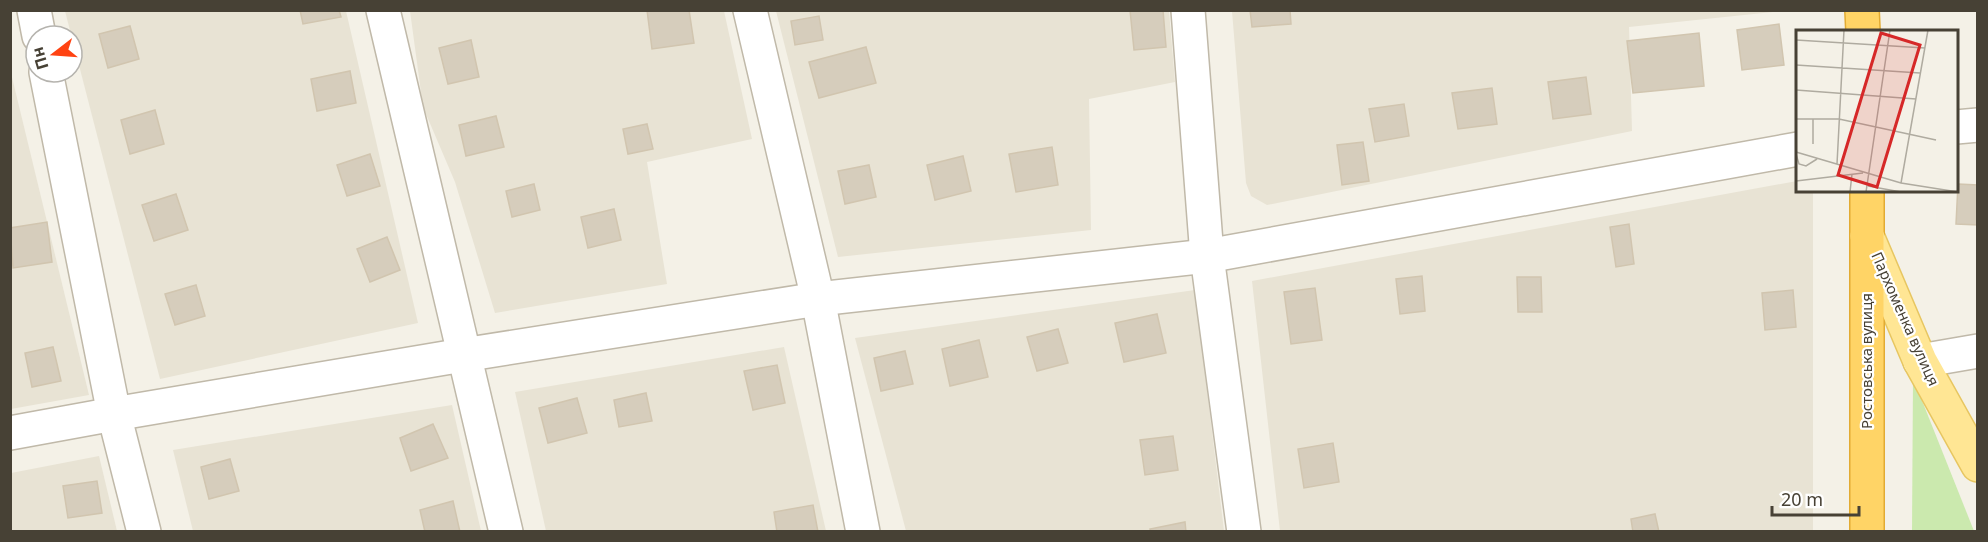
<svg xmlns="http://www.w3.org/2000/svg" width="1988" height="542" viewBox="0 0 1988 542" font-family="'Noto Sans',sans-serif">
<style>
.residential{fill:#e8e3d4}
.green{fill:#cbe9ae}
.building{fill:#d6cdbc;stroke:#d1c5af;stroke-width:1.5}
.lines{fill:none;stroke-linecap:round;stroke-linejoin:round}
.minor-casing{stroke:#c0b9a9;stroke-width:36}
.major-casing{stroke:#e7c661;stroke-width:36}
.highway-casing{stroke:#e2ab32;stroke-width:36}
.minor{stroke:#fff;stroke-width:33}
.major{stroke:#ffe694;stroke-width:33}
.highway{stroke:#ffd466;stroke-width:33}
.labels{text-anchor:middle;stroke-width:4.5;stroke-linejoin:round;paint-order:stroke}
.street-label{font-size:15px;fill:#474135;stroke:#fff}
.inset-road{fill:none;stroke:#afaba0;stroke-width:1.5}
.view{fill:#d62828;fill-opacity:0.15;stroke:#d62828;stroke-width:3}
.inset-edge{fill:none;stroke:#474135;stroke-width:3}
</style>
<rect width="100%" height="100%" fill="#f4f1e7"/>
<g class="residential">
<path d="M65,11H346L418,323L160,379Z"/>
<path d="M410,11H724L752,139L647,162L667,284L495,313L455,182L423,107Z"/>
<path d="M776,11H1169L1175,82L1089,99L1091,230L838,257Z"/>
<path d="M1232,11H1783L1629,27L1632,131L1267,205L1251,196L1246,183Z"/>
<path d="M10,69L89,395L11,409H10Z"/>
<path d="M1797,181L1798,190L1813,191V531H1280L1252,281Z"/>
<path d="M1195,290L1224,531H906L855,338Z"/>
<path d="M784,347L826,531H546L515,392Z"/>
<path d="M452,405L481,531H193L173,450Z"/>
<path d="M99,456L117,531L11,532V473Z"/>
</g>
<path class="green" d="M1913,378L1974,531H1912Z"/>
<g class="building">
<path d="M300,10H339L341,17L303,24Z"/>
<path d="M647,10H689L694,43L652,49Z"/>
<path d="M1130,10H1163L1166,47L1134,50Z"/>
<path d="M1250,10H1290L1291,24L1252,27Z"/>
<path d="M819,16L823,40L795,45L791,21Z"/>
<path d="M1779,24L1784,65L1742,70L1737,30Z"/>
<path d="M130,26L139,59L108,68L99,34Z"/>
<path d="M1699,33L1704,86L1633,93L1627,41Z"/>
<path d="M471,40L479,77L448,84L439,48Z"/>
<path d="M866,47L876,83L819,98L809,62Z"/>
<path d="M350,71L356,103L317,111L311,79Z"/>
<path d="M1586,77L1591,114L1553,119L1548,82Z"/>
<path d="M1492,88L1497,124L1458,129L1452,93Z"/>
<path d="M1404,104L1409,136L1375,142L1369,109Z"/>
<path d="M155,110L164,144L130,154L121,120Z"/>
<path d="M496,116L504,147L466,156L459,125Z"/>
<path d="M647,124L653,149L628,154L623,129Z"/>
<path d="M1363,142L1369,181L1342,185L1337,145Z"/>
<path d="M1052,147L1058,185L1016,192L1009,154Z"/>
<path d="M370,154L380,186L347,196L337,165Z"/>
<path d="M963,156L971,191L935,200L927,165Z"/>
<path d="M869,165L876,197L845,204L838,171Z"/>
<path d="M534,184L540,210L512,217L506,191Z"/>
<path d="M1958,184L1978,185V225L1956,224Z"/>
<path d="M176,194L188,230L154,241L142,205Z"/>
<path d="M614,209L621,240L588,248L581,217Z"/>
<path d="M47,222L52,262L13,268L10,228Z"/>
<path d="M1629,224L1634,264L1616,267L1610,227Z"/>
<path d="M387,237L400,270L370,282L357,249Z"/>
<path d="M1422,276L1425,311L1400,314L1396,279Z"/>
<path d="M1517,277H1541L1542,312H1518Z"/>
<path d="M196,285L205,316L175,325L165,294Z"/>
<path d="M1315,288L1322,340L1291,344L1284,292Z"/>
<path d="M1793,290L1796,327L1765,330L1762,293Z"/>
<path d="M1157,314L1166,353L1124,362L1115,323Z"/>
<path d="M1058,329L1068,363L1037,371L1027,337Z"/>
<path d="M979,340L988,377L950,386L942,349Z"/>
<path d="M53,347L61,381L32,387L25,353Z"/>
<path d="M905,351L913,384L881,391L874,358Z"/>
<path d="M777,365L785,403L753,410L744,371Z"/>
<path d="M646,393L652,421L619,427L614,400Z"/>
<path d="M577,398L587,433L548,443L539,408Z"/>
<path d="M433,424L448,458L411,471L400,438Z"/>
<path d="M1173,436L1178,470L1145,475L1140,440Z"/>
<path d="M1333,443L1339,482L1304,488L1298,449Z"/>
<path d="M230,459L239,491L209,499L201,467Z"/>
<path d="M97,481L102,513L68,518L63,486Z"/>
<path d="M453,501L460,532H425L420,510Z"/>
<path d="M813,505L818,532H777L774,512Z"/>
<path d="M1655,514L1659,532H1633L1631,519Z"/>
<path d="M1185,522L1186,532H1151L1150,529Z"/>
</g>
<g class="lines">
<g class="minor-casing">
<g id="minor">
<path d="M34,10L39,36"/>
<path d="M383,10L506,532"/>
<path d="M750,10L818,299L863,532"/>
<path d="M1188,10L1207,256L1244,532"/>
<path d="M46,72L114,414L144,532"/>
<path d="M1956,127L1978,125"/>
<path d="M1920,361L1978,351"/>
<path d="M10,433L114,414L463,355L818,299L1207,256L1798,149"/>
</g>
</g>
<g class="major-casing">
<path id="major" d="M1867,236L1920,361L1978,465"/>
</g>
<g class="highway-casing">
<g id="highway">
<path d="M1862,10L1863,32"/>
<path d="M1867,190V532"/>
</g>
</g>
<use href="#minor" class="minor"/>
<use href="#major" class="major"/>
<use href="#highway" class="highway"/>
</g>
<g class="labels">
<g class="street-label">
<text transform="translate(1905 319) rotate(66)" y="5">Пархоменка вулиця</text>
<text transform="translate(1867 361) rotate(-90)" y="5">Ростовська вулиця</text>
</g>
</g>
<g transform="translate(1796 30)">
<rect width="162" height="162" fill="#f4f1e7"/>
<path class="inset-road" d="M0,10L129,18M0,35L124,43M0,60L120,69M0,89H43L140,110M17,114V89M0,122L105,153L162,162M0,124L3,134L10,136L21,129M41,134L48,0M0,151L67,143M105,153L132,0M72,156L105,162M54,162L56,144M70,162L94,0"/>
<path class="view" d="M85,3L124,15L81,157L42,145Z"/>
<rect width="162" height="162" class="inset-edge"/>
</g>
<rect width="1988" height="542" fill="none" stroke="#474135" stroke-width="24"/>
<g transform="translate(54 54) rotate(253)"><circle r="28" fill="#ffffff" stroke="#b5b3ae" stroke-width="1.5"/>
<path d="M0-4.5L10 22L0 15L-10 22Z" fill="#ff4312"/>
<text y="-9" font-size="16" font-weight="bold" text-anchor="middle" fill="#474135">Пн</text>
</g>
<path d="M1772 506v9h87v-9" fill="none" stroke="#474135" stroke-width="3"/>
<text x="1781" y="506" font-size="18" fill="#474135" stroke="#ffffff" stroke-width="4.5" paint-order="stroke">20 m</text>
</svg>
